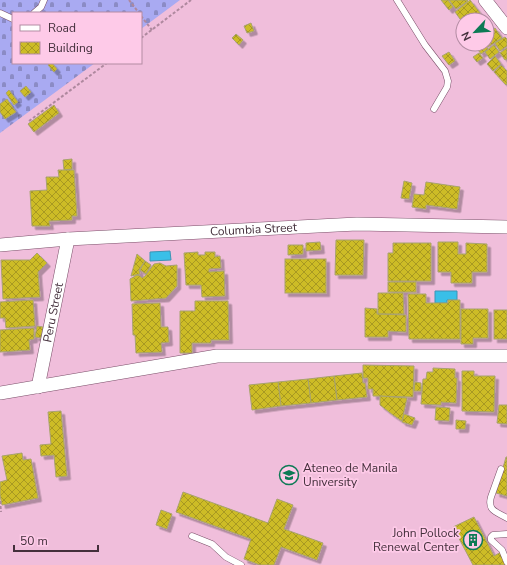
<svg xmlns="http://www.w3.org/2000/svg" width="507" height="565" viewBox="0 0 507 565" font-family="'Nunito Sans',sans-serif">
<style>
.cemetery{fill:url(#cemetery-stones)}
.water{fill:#39bfe8;stroke:#3c94b4}
.building{fill:url(#building-cross-hatch);stroke:#a8a26f;filter:url(#shadow)}
.lines{fill:none;stroke-linecap:round;stroke-linejoin:round}
.service-casing{stroke:#7a4f69;stroke-width:7}
.minor-casing{stroke:#7a4f69;stroke-width:14}
.path{stroke:#ae889e;stroke-width:2;stroke-dasharray:3 2;stroke-linecap:butt}
.service{stroke:#fff;stroke-width:6}
.minor{stroke:#fff;stroke-width:13}
.labels{text-anchor:middle;stroke-width:3.5;stroke-linejoin:round;paint-order:stroke}
.street-label{font-size:12px;fill:#432f3b;stroke:#fecae8}
.poi-label{font-size:12px;fill:#432f3b;stroke:#fecae8;text-anchor:start}
</style>
<defs>
<pattern id="cemetery-stones" width="16" height="16" patternUnits="userSpaceOnUse"><rect width="16" height="16" fill="#a9aaf2"/><path d="M2 7V4a2 2 0 0 1 4 0v3zM10 15v-3a2 2 0 0 1 4 0v3z" fill="#8b8bc5"/></pattern>
<pattern id="building-cross-hatch" width="8" height="8" patternUnits="userSpaceOnUse"><rect width="8" height="8" fill="#cdbc26"/><path d="M0 0l8 8M0 8l8-8" fill="none" stroke="#a89922"/></pattern>
<filter id="shadow"><feDropShadow dx="3.5" dy="3.5" stdDeviation="0" flood-color="#0004"/></filter>
</defs>
<rect width="100%" height="100%" fill="#f0bedb"/>
<path class="cemetery" d="M0,0H180L141,29V13H13V63H95L0,133Z"/>
<g class="water">
<path d="M170,251L171,260L150,261V252Z"/>
<path d="M435,291H457V300H447V303H435Z"/>
</g>
<g class="building">
<path d="M441,0H448L453,7L449,10Z"/>
<path d="M449,0H467L468,1L456,9Z"/>
<path d="M470,0L484,18L481,20H463V23L455,12Z"/>
<path d="M251,23L254,31L247,33L244,26Z"/>
<path d="M495,28L502,38L488,47L486,44H487V33Z"/>
<path d="M236,34L243,40L239,45L232,38Z"/>
<path d="M505,37L507,39V46L500,51L495,43Z"/>
<path d="M474,44H485L488,49L481,54Z"/>
<path d="M494,45L499,52L490,59L485,52Z"/>
<path d="M507,48V59L505,60L500,53Z"/>
<path d="M449,52L455,61L449,65L442,56Z"/>
<path d="M479,53L483,58L477,62L473,57Z"/>
<path d="M495,56L501,64L493,71L487,64Z"/>
<path d="M50,63H52L57,69L54,72L48,65Z"/>
<path d="M501,65L507,71V84L506,85L494,72Z"/>
<path d="M26,86L31,92L25,97L20,91Z"/>
<path d="M9,90L18,102L14,105L6,93Z"/>
<path d="M7,99L16,112L5,119L0,112V104Z"/>
<path d="M54,105L59,113L34,132L28,124Z"/>
<path d="M72,159V169L64,170L63,160Z"/>
<path d="M58,170H74L77,216H72V220L49,221L50,226H32L30,191L47,190L46,177H59Z"/>
<path d="M404,181L412,183L409,199L401,198Z"/>
<path d="M426,182L460,187L457,209L426,205V209L412,207L414,194L424,195Z"/>
<path d="M336,240H364L363,275H335Z"/>
<path d="M320,242L321,250L306,251V243Z"/>
<path d="M438,242H458V254H466V243L487,244V272H472V283H451V272H438Z"/>
<path d="M393,243H431V281H388V253H393Z"/>
<path d="M288,245H303V254L288,255Z"/>
<path d="M198,252V255H205V252H215V257L220,256L221,268L209,269V272L224,271L225,296L202,297L201,285H186L184,253Z"/>
<path d="M37,253L47,263L38,272L40,297L3,299L1,260H30Z"/>
<path d="M137,254L145,261L139,270L140,274L131,276Z"/>
<rect x="285" y="259" width="41" height="34"/>
<path d="M145,261L151,265L146,274L140,270Z"/>
<path d="M160,263L166,266L177,265V286L166,298L131,301L130,279L137,275L140,276L142,278L145,276L154,264Z"/>
<rect x="388" y="282" width="28" height="10"/>
<path d="M378,293H403L404,314H378Z"/>
<path d="M408,294H426V303H448V300H460V339H409Z"/>
<path d="M33,300L35,326L6,328L5,318H0V302Z"/>
<path d="M195,301H228L229,340H211V343H192V353H180V311H195Z"/>
<path d="M160,303L161,327H168L169,342L161,343L162,352L136,353L135,335H133L132,304Z"/>
<path d="M365,308L377,309V314L406,315V332L388,331V337H365Z"/>
<path d="M461,309H488V338H473V344H461Z"/>
<rect x="494" y="310" width="13" height="29"/>
<path d="M37,326L43,327L41,338L35,337Z"/>
<path d="M34,328V339L29,340L30,350L0,352V330Z"/>
<path d="M363,365L414,366L413,397L373,396V389H368V378H363Z"/>
<path d="M433,368L455,369V378H457L456,403L441,402V405L421,404L423,379H426L427,372H433Z"/>
<path d="M462,371H474V376H495L494,412L462,411Z"/>
<path d="M362,373L363,383H365L367,397L337,400L334,376Z"/>
<path d="M334,376L337,400L311,403L308,379Z"/>
<path d="M308,379L311,403L281,406L278,382Z"/>
<path d="M278,382L281,406L252,410L249,385Z"/>
<path d="M415,382L421,383V391H414Z"/>
<path d="M380,396L407,398L402,421L393,415L380,405Z"/>
<path d="M499,405H507V424L497,423Z"/>
<path d="M436,407L450,408L449,421L435,420Z"/>
<path d="M61,411L67,476L56,477L54,455L41,456L40,445L51,444L48,412Z"/>
<path d="M404,414L415,418L412,425L402,422Z"/>
<path d="M456,420L466,421L465,429H456Z"/>
<path d="M22,453L23,460L31,459L38,498L2,505L0,495V482L7,480L2,456Z"/>
<path d="M506,457H507V496L496,493Z"/>
<path d="M183,492L268,523L277,499L293,505L284,529L323,543L317,560L281,547L274,565H260L244,559L251,539L176,512Z"/>
<path d="M161,510L172,514L167,529L156,525Z"/>
<path d="M474,517L494,556L501,552L507,565H473L453,527Z"/>
</g>
<g class="lines">
<g class="service-casing">
<g id="service">
<path d="M397,0L425,45L445,71L448,81L447,87L434,109"/>
<path d="M0,13L13,19"/>
<path d="M34,13L41,7L44,0"/>
<path d="M501,469L491,497C487,511 497,512 507,518"/>
<path d="M507,534L493,535L491,537V540L502,550L507,562"/>
<path d="M192,536L212,544L226,557L241,565"/>
</g>
</g>
<g class="minor-casing">
<g id="minor">
<path d="M485,0L507,28"/>
<path id="s1" d="M0,245L68,239L357,224L507,227"/>
<path id="s2" d="M38,387L68,239"/>
<path d="M0,393L217,356H507"/>
</g>
</g>
<g class="path">
<path d="M129,0L139,13"/>
<path d="M141,16L152,30"/>
<path d="M141,38L191,0"/>
<path d="M29,121L107,63"/>
<path d="M0,501L1,512"/>
</g>
<use href="#service" class="service"/>
<use href="#minor" class="minor"/>
</g>
<defs>
<g id="university-ring" transform="scale(1)"><circle r="9.5" fill="#fecae8" stroke="#0d7a55" stroke-width="1.5"/><path d="M0-5L7-2L0 1L-7-2ZM-4 1L0 2.5L4 1V4Q0 6-4 4Z" fill="#0d7a55"/></g>
<g id="building-ring" transform="scale(1)"><circle r="9.5" fill="#fecae8" stroke="#0d7a55" stroke-width="1.5"/><path d="M-4-6H4V6H1V3H-1V6H-4ZM-2.5-4.3h1.7v1.8h-1.7ZM.8-4.3h1.7v1.8H.8ZM-2.5-1h1.7V.8h-1.7ZM.8-1h1.7V.8H.8Z" fill="#0d7a55"/></g>
</defs>
<g fill-rule="evenodd">
<use href="#university-ring" x="289" y="475"/>
<use href="#building-ring" x="473" y="540"/>
</g>
<g class="labels">
<g class="street-label">
<text dy="4" stroke="none"><textPath href="#s1" startOffset="254">Columbia Street</textPath></text>
<text dy="4" stroke="none"><textPath href="#s2" startOffset="76">Peru Street</textPath></text>
</g>
<g class="poi-label">
<text x="303" y="472">Ateneo de Manila<tspan x="303" dy="14">University</tspan></text>
<text x="459" y="537" text-anchor="end">John Pollock<tspan x="459" dy="14">Renewal Center</tspan></text>
</g>
</g>
<rect x="12" y="12" width="130" height="52" fill="#fecae8" stroke="#b38ca3"/>
<rect x="20" y="25" width="20" height="6" fill="#ffffff" stroke="#b38ca3"/>
<text x="48" y="32" font-size="12" fill="#432f3b">Road</text>
<rect x="20" y="42" width="20" height="12" fill="url(#building-cross-hatch)" stroke="#b38ca3"/>
<text x="48" y="52" font-size="12" fill="#432f3b">Building</text>
<g transform="translate(475 32) rotate(244)"><circle r="19" fill="#fecae8" stroke="#b38ca3"/>
<path d="M0-3L7 15L0 10L-7 15Z" fill="#0d7a55"/>
<text y="-6" font-size="11" font-weight="bold" text-anchor="middle" fill="#432f3b">N</text>
</g>
<path d="M14 545v6h84v-6" fill="none" stroke="#432f3b" stroke-width="2"/>
<text x="20" y="545" font-size="12" fill="#432f3b" stroke="#fecae8" stroke-width="3" paint-order="stroke">50 m</text>
</svg>
